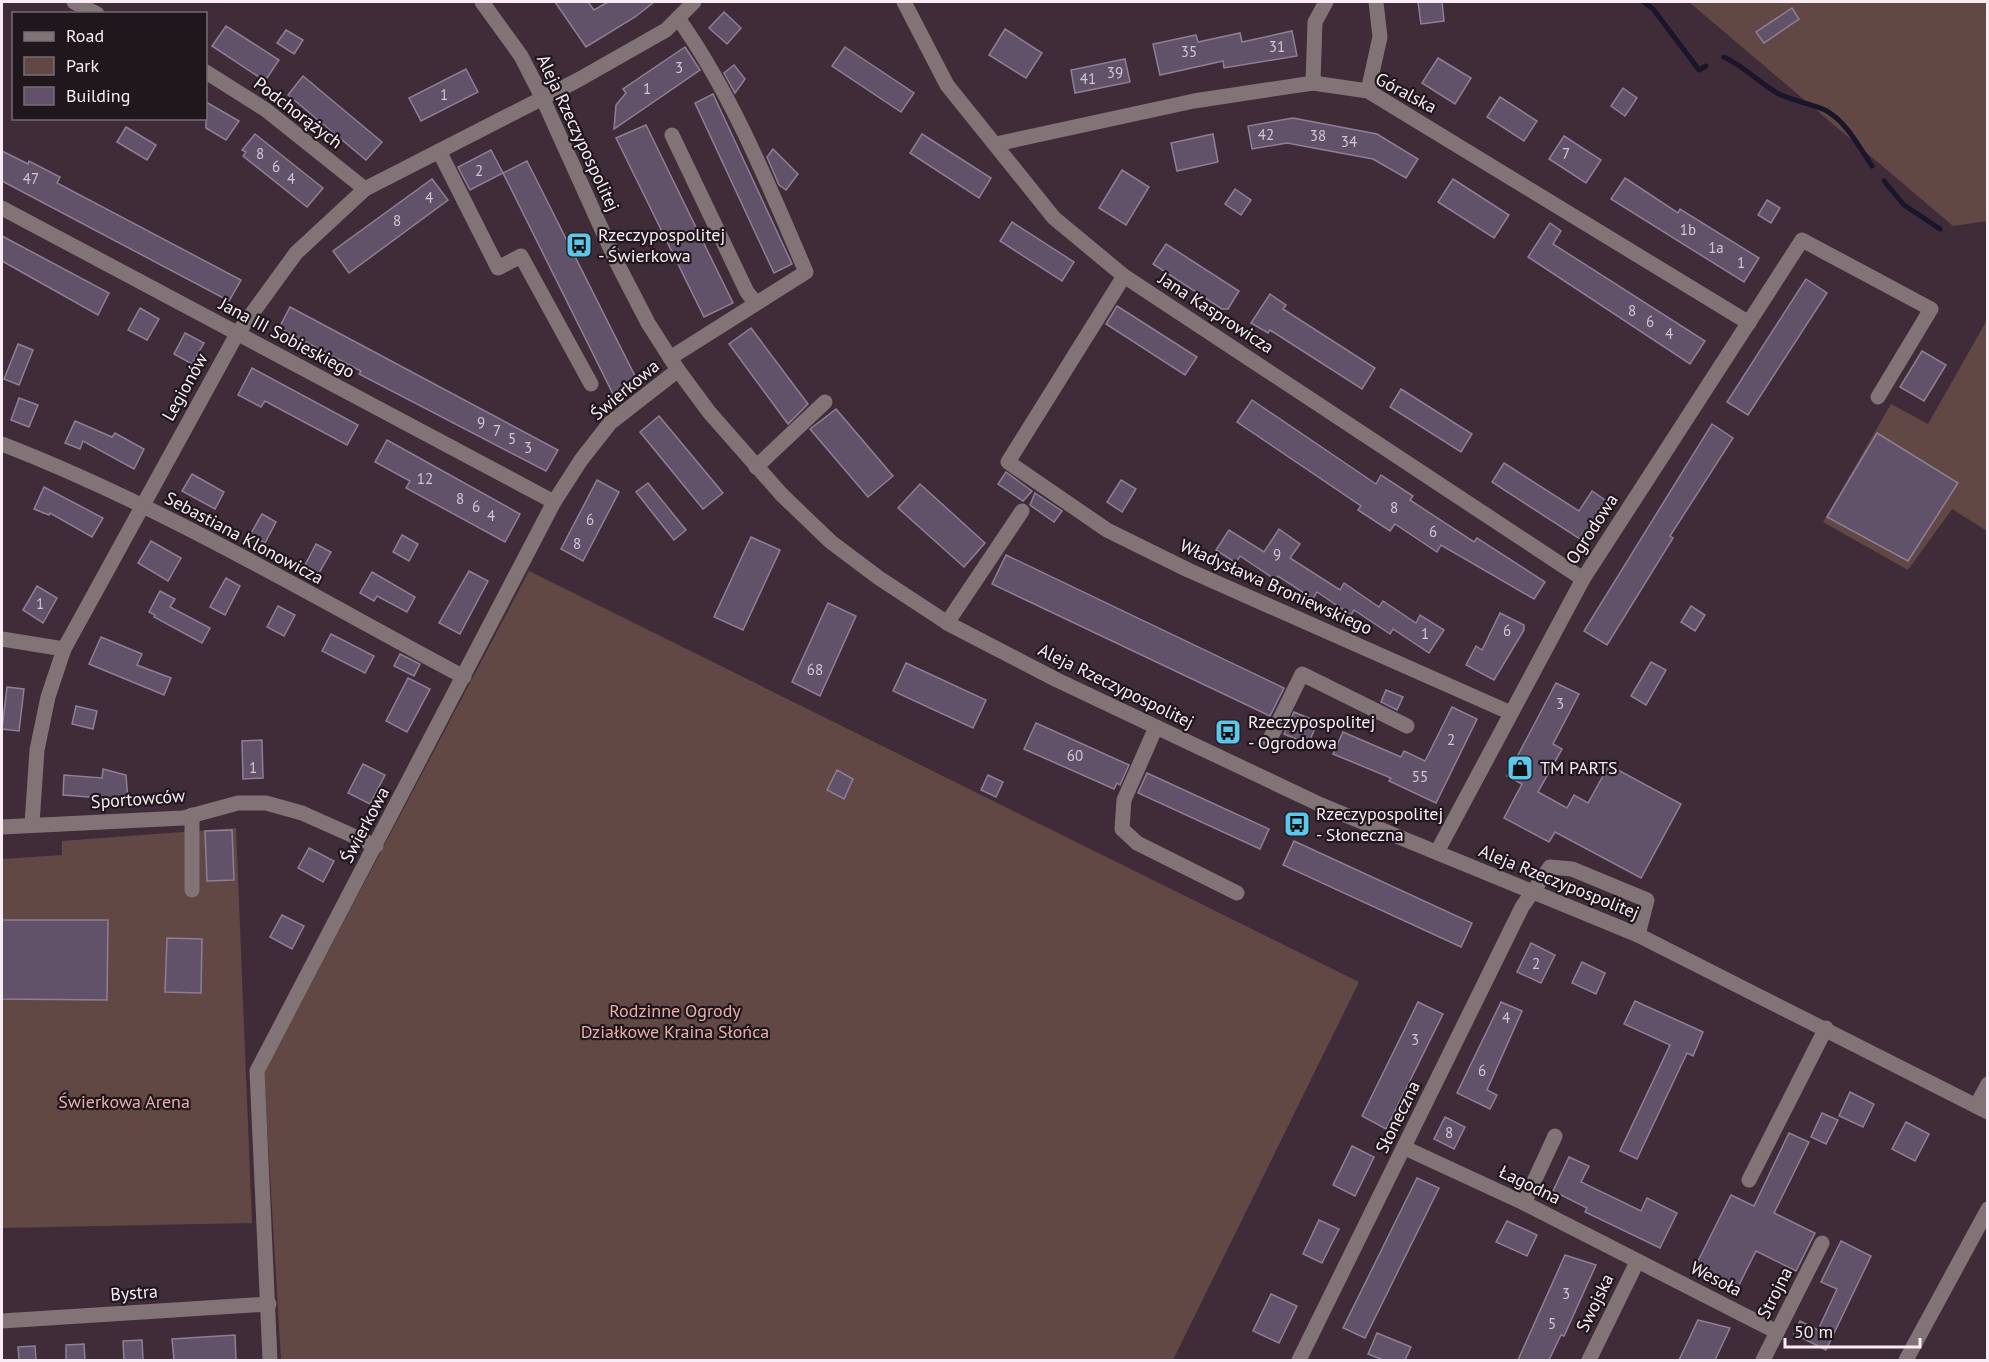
<svg xmlns="http://www.w3.org/2000/svg" width="1989" height="1362" viewBox="0 0 1989 1362" font-family="'PT Sans',sans-serif">
<style>
.green{fill:#614845}
.lines{fill:none;stroke-linecap:round;stroke-linejoin:round}
.stream{stroke:#19152a;stroke-width:5}
.building{fill:#625269;stroke:#8e7f95;stroke-width:1.5}
.minor{stroke:#817376;stroke-width:15}
.labels{text-anchor:middle;stroke-width:4.5;stroke-linejoin:round;paint-order:stroke}
.number-label{font-size:15px;fill:#d3c6d1}
.street-label{font-size:18px;fill:#f9ecf4;stroke:#20171d}
.poi-label{font-size:18px;fill:#f9ecf4;stroke:#20171d;text-anchor:start}
.park-label{font-size:18px;fill:#eaafa8;stroke:#20171d}
</style>
<rect width="100%" height="100%" fill="#402b39"/>
<g class="green">
<path d="M1689,2H1987V221L1953,226Z"/>
<path d="M1987,320V531L1952,509L1908,570L1823,522L1891,404L1928,424Z"/>
<path d="M529,571L1359,982L1173,1360H281L264,1073Z"/>
<path d="M236,828L252,1223L2,1228V859L62,855V841Z"/>
</g>
<g class="lines">
<g class="stream">
<path d="M1644,2L1653,9L1699,70L1706,66"/>
<path d="M1724,57C1745,67 1758,82 1777,93C1792,101 1809,103 1825,110C1846,121 1859,147 1872,166"/>
<path d="M1884,181L1904,205L1940,229"/>
</g>
</g>
<g class="building">
<path d="M555,2H588L594,10L608,2H654L635,17L586,47Z"/>
<path d="M1418,2H1442L1444,21L1421,24Z"/>
<path d="M1792,8L1799,19L1764,43L1756,32Z"/>
<path d="M724,12L741,28L727,44L709,28Z"/>
<path d="M226,26L279,60L265,81L212,46Z"/>
<path d="M1005,29L1042,53L1026,78L989,55Z"/>
<path d="M286,30L303,40L294,54L277,43Z"/>
<path d="M1292,31L1297,56L1224,68L1223,61L1160,75L1153,44L1196,35L1198,42L1240,33L1242,42Z"/>
<path d="M685,47L700,70L614,129L616,105L626,93L623,89Z"/>
<path d="M845,47L914,93L901,112L832,66Z"/>
<path d="M1438,58L1471,78L1455,104L1422,83Z"/>
<path d="M1125,59L1130,82L1075,93L1071,70Z"/>
<path d="M734,65L745,79L735,93L724,73Z"/>
<path d="M466,69L478,92L421,121L409,98Z"/>
<path d="M303,76L382,142L366,160L288,95Z"/>
<path d="M1623,88L1637,98L1625,116L1611,106Z"/>
<path d="M713,94L792,264L774,273L695,103Z"/>
<path d="M1500,97L1537,121L1524,141L1487,117Z"/>
<path d="M206,102L239,121L226,140L206,128Z"/>
<path d="M1293,118L1377,134L1418,159L1406,178L1373,159L1287,143L1252,149L1248,126Z"/>
<path d="M646,125L733,303L704,317L616,138Z"/>
<path d="M126,127L156,145L147,160L117,142Z"/>
<path d="M255,134L323,188L307,207L243,156L246,152L242,150Z"/>
<path d="M922,134L991,178L979,198L910,153Z"/>
<path d="M1213,134L1218,162L1177,171L1171,143Z"/>
<path d="M1564,136L1601,160L1586,183L1549,159Z"/>
<path d="M773,149L798,174L786,190L779,185L767,157Z"/>
<path d="M491,150L503,173L470,190L458,167Z"/>
<path d="M2,151L28,164L29,161L60,177L57,183L241,280L229,301L2,181Z"/>
<path d="M527,161L638,382L613,394L503,173Z"/>
<path d="M1122,170L1149,187L1126,225L1099,208Z"/>
<path d="M1625,178L1678,213L1680,209L1759,258L1744,282L1611,199Z"/>
<path d="M432,179L448,200L349,273L333,251Z"/>
<path d="M1453,179L1509,215L1494,238L1438,202Z"/>
<path d="M1235,189L1251,200L1241,215L1225,204Z"/>
<path d="M1767,200L1780,208L1771,223L1758,215Z"/>
<path d="M1012,222L1074,262L1062,281L1000,241Z"/>
<path d="M1550,223L1561,231L1553,244L1705,341L1690,364L1528,257Z"/>
<path d="M2,236L109,293L98,315L2,261Z"/>
<path d="M1166,244L1239,291L1228,309H1222L1153,264Z"/>
<path d="M1806,279L1827,293L1748,415L1727,402Z"/>
<path d="M1270,294L1286,305L1283,309L1375,368L1362,389L1270,330L1268,333L1251,323Z"/>
<path d="M1117,306L1197,357L1185,375L1106,324Z"/>
<path d="M290,307L558,450L546,471L359,374L361,371L279,328Z"/>
<path d="M140,308L159,319L147,340L128,330Z"/>
<path d="M751,328L808,404L788,424L729,344Z"/>
<path d="M185,333L204,343L192,364L174,354Z"/>
<path d="M18,344L33,350L19,385L4,379Z"/>
<path d="M1922,351L1946,365L1924,401L1900,387Z"/>
<path d="M252,368L358,425L347,445L265,401L261,407L238,395Z"/>
<path d="M1401,389L1472,434L1461,452L1390,407Z"/>
<path d="M19,398L38,405L29,427L11,420Z"/>
<path d="M1252,400L1376,484L1381,475L1413,496L1410,500L1474,542L1477,538L1545,582L1534,599L1441,545L1437,552L1395,524L1390,531L1358,510L1361,506L1237,422Z"/>
<path d="M836,409L893,476L868,497L810,429Z"/>
<path d="M659,416L723,493L703,509L640,432Z"/>
<path d="M75,421L112,437L115,433L144,449L134,469L83,441L80,449L65,443Z"/>
<path d="M1712,424L1733,438L1670,536L1673,538L1607,645L1584,631Z"/>
<path d="M1877,433L1958,483L1908,561L1827,517Z"/>
<path d="M387,440L520,514L505,542L406,488L410,481L375,462Z"/>
<path d="M1504,463L1579,511L1592,491L1608,502L1586,543L1492,482Z"/>
<path d="M1006,472L1032,491L1023,501L998,484Z"/>
<path d="M192,474L224,492L215,509L182,491Z"/>
<path d="M597,480L619,492L583,561L561,549Z"/>
<path d="M1121,480L1136,489L1122,512L1107,502Z"/>
<path d="M648,483L686,530L674,540L636,492Z"/>
<path d="M920,484L985,543L964,567L898,508Z"/>
<path d="M44,487L103,518L92,537L50,513L49,515L34,509Z"/>
<path d="M1035,493L1062,511L1054,522L1030,505Z"/>
<path d="M262,514L276,522L265,543L250,535Z"/>
<path d="M1279,529L1300,544L1290,558L1340,590L1344,583L1379,607L1383,601L1416,623L1420,615L1444,630L1429,653L1393,629L1390,634L1354,610L1351,615L1317,592L1313,599L1278,576L1276,580L1240,556L1236,563L1216,550L1229,530L1264,552Z"/>
<path d="M402,535L418,544L409,561L393,552Z"/>
<path d="M751,537L780,550L743,630L714,617Z"/>
<path d="M151,541L181,558L168,581L138,563Z"/>
<path d="M316,544L331,552L319,573L305,565Z"/>
<path d="M1006,555L1284,688L1270,716L992,584Z"/>
<path d="M469,571L488,581L460,634L439,623Z"/>
<path d="M372,572L415,597L407,612L377,596L374,601L360,593Z"/>
<path d="M226,578L240,586L225,615L210,607Z"/>
<path d="M37,586L57,598L43,623L23,610Z"/>
<path d="M160,591L175,599L170,607L210,628L202,643L154,617L155,615L149,612Z"/>
<path d="M828,603L856,616L820,696L792,682Z"/>
<path d="M278,606L295,615L284,636L267,627Z"/>
<path d="M1691,606L1705,615L1695,631L1681,622Z"/>
<path d="M1500,613L1524,625V630L1494,680L1466,665L1476,646L1482,650Z"/>
<path d="M331,634L374,656L365,673L322,651Z"/>
<path d="M101,637L142,654L137,665L171,678L164,695L89,664Z"/>
<path d="M400,654L420,664L414,676L394,666Z"/>
<path d="M1651,662L1666,670L1646,705L1631,696Z"/>
<path d="M906,663L986,700L973,728L893,691Z"/>
<path d="M408,678L430,689L407,732L386,721Z"/>
<path d="M1556,683L1579,694L1553,744L1562,749L1538,792L1567,808L1574,795L1588,803L1609,765L1681,804L1641,878L1555,832L1549,842L1504,818L1522,784L1507,776Z"/>
<path d="M7,687L24,689L19,731L2,729Z"/>
<path d="M1386,690L1403,697L1397,710L1381,702Z"/>
<path d="M76,706L97,711L93,729L72,724Z"/>
<path d="M1452,707L1477,719L1436,803L1389,781L1391,778L1333,754L1343,732L1401,757L1404,751L1425,761Z"/>
<path d="M1294,712L1318,722L1308,744L1284,734Z"/>
<path d="M1036,723L1129,765L1120,785L1117,783L1114,789L1024,749Z"/>
<path d="M262,740L263,778L243,779L242,741Z"/>
<path d="M363,764L385,775L370,804L348,793Z"/>
<path d="M103,769L126,775L128,800L63,795L64,775L102,778Z"/>
<path d="M837,770L853,779L844,799L827,790Z"/>
<path d="M1147,773L1269,829L1260,849L1138,793Z"/>
<path d="M988,775L1003,782L996,797L981,790Z"/>
<path d="M232,830L234,880L207,881L205,831Z"/>
<path d="M1294,841L1472,923L1461,947L1283,865Z"/>
<path d="M309,848L334,861L323,882L298,868Z"/>
<path d="M282,915L304,926L292,949L270,937Z"/>
<path d="M2,920H108L107,1000L2,999Z"/>
<path d="M167,938L202,939L201,993L165,992Z"/>
<path d="M1531,943L1555,955L1541,983L1517,972Z"/>
<path d="M1582,962L1605,973L1596,994L1572,983Z"/>
<path d="M1635,1001L1703,1032L1693,1056L1687,1053L1637,1159L1620,1151L1670,1045L1624,1024Z"/>
<path d="M1418,1002L1443,1014L1386,1129L1362,1116Z"/>
<path d="M1501,1002L1522,1011L1487,1090L1497,1095L1490,1109L1457,1093Z"/>
<path d="M1850,1092L1874,1104L1863,1127L1839,1116Z"/>
<path d="M1822,1113L1838,1120L1826,1144L1811,1137Z"/>
<path d="M1445,1117L1465,1127L1454,1149L1434,1139Z"/>
<path d="M1906,1122L1929,1134L1915,1161L1892,1149Z"/>
<path d="M1789,1133L1809,1142L1774,1213L1815,1233L1796,1271L1756,1251L1737,1289L1695,1267L1731,1195L1754,1206Z"/>
<path d="M1352,1146L1374,1157L1355,1196L1333,1185Z"/>
<path d="M1569,1157L1589,1166L1581,1182L1641,1211L1647,1198L1677,1213L1660,1248L1585,1212L1587,1208L1553,1191Z"/>
<path d="M1417,1178L1439,1188L1365,1338L1343,1328Z"/>
<path d="M1319,1220L1339,1229L1322,1263L1303,1254Z"/>
<path d="M1507,1221L1537,1235L1527,1256L1496,1242Z"/>
<path d="M1841,1241L1871,1256L1826,1350L1794,1334L1800,1321L1818,1330L1837,1289L1821,1282Z"/>
<path d="M1565,1255L1596,1265L1564,1336L1561,1335L1549,1360H1518Z"/>
<path d="M1271,1294L1297,1306L1279,1343L1253,1331Z"/>
<path d="M1698,1320L1730,1328L1715,1360H1679Z"/>
<path d="M1377,1333L1411,1347L1405,1360H1383L1368,1354Z"/>
<path d="M235,1335L236,1360H174L172,1339Z"/>
<path d="M142,1340L143,1360H124L123,1341Z"/>
<path d="M84,1344L85,1360H66V1345Z"/>
<path d="M35,1346L36,1360H19L18,1347Z"/>
</g>
<g class="lines">
<g class="minor">
<path d="M74,2L97,14"/>
<path d="M482,2L521,56L542,97L617,263L648,323L678,370L709,412L782,495L831,542L879,578L949,624L1057,680L1321,805L1638,935L1988,1112"/>
<path d="M904,2L947,85L1054,218L1124,276L1583,579"/>
<path d="M206,72L266,110L365,189"/>
<path d="M1313,83L1315,22L1326,2"/>
<path d="M1368,91L1380,37L1376,2"/>
<path d="M672,135L747,292L755,302"/>
<path d="M996,144L1194,101L1313,83L1368,91L1749,323"/>
<path d="M439,151L498,268L521,256L591,384"/>
<path d="M2,208L554,502"/>
<path d="M1124,276L1008,462L1107,530L1188,570L1511,713"/>
<path d="M670,358L806,272C768,184 733,96 678,18"/>
<path d="M2,444C162,506 312,596 464,677"/>
<path d="M756,467L825,402"/>
<path d="M947,623L1022,511"/>
<path d="M2,639L64,649"/>
<path d="M1156,727L1124,800L1122,829L1137,843L1237,893"/>
<path d="M1269,741L1302,674L1407,726"/>
<path d="M32,824L37,750L48,697L64,649L237,334L296,253L365,189L578,80L666,30L694,2"/>
<path d="M2,827L183,818L238,803H266L302,813L376,846"/>
<path d="M1437,852L1583,579L1802,240L1931,309L1878,397"/>
<path d="M192,890V815"/>
<path d="M1976,1106L1988,1084"/>
<path d="M1405,1148L1524,1203L1777,1332"/>
<path d="M1749,1180L1826,1028"/>
<path d="M1524,1203L1555,1136"/>
<path d="M2,1321L269,1304"/>
<path d="M270,1360L257,1071L554,502L581,460L610,423L678,370"/>
<path d="M1299,1360L1522,907L1550,867L1572,869L1647,900L1638,935"/>
<path d="M1589,1360L1637,1262"/>
<path d="M1763,1360L1822,1243"/>
<path d="M1906,1360L1988,1209"/>
</g>
</g>
<defs>
<g id="bus-square" transform="scale(1.35)"><rect x="-9" y="-9" width="18" height="18" rx="4" fill="#5cc7e8" stroke="#20171d"/><path d="M-5-6H5V4H4V6H2V4H-2V6H-4V4H-5ZM-3.5-4V0h7V-4ZM-3.5 1.2v1.5H-2V1.2ZM2 1.2v1.5H3.5V1.2Z" fill="#111"/></g>
<g id="shop-square" transform="scale(1.35)"><rect x="-9" y="-9" width="18" height="18" rx="4" fill="#5cc7e8" stroke="#20171d"/><path d="M-5-2.5h2.3a2.7 3.5 0 0 1 5.4 0H5L5.5 6h-11ZM-1.5-2.5h3a1.5 2.3 0 0 0-3 0Z" fill="#111"/></g>
</defs>
<g fill-rule="evenodd">
<use href="#bus-square" x="579" y="245"/>
<use href="#bus-square" x="1228" y="732"/>
<use href="#shop-square" x="1520" y="768"/>
<use href="#bus-square" x="1297" y="824"/>
</g>
<g class="labels">
<g class="number-label">
<text x="1277" y="52">31</text>
<text x="1189" y="57">35</text>
<text x="679" y="73">3</text>
<text x="1115" y="78">39</text>
<text x="1088" y="84">41</text>
<text x="647" y="94">1</text>
<text x="444" y="100">1</text>
<text x="1266" y="140">42</text>
<text x="1318" y="141">38</text>
<text x="1349" y="147">34</text>
<text x="260" y="159">8</text>
<text x="1566" y="159">7</text>
<text x="276" y="172">6</text>
<text x="479" y="176">2</text>
<text x="31" y="184">47</text>
<text x="291" y="184">4</text>
<text x="429" y="203">4</text>
<text x="397" y="226">8</text>
<text x="1688" y="235">1b</text>
<text x="1716" y="253">1a</text>
<text x="1741" y="268">1</text>
<text x="1632" y="316">8</text>
<text x="1650" y="327">6</text>
<text x="1669" y="339">4</text>
<text x="481" y="428">9</text>
<text x="497" y="436">7</text>
<text x="512" y="444">5</text>
<text x="528" y="453">3</text>
<text x="425" y="484">12</text>
<text x="460" y="504">8</text>
<text x="476" y="512">6</text>
<text x="1394" y="513">8</text>
<text x="491" y="521">4</text>
<text x="590" y="525">6</text>
<text x="1433" y="537">6</text>
<text x="577" y="549">8</text>
<text x="1277" y="560">9</text>
<text x="40" y="609">1</text>
<text x="1507" y="636">6</text>
<text x="1425" y="639">1</text>
<text x="815" y="675">68</text>
<text x="1560" y="709">3</text>
<text x="1451" y="745">2</text>
<text x="1075" y="761">60</text>
<text x="253" y="773">1</text>
<text x="1420" y="782">55</text>
<text x="1536" y="969">2</text>
<text x="1506" y="1023">4</text>
<text x="1415" y="1045">3</text>
<text x="1482" y="1076">6</text>
<text x="1449" y="1138">8</text>
<text x="1566" y="1299">3</text>
<text x="1552" y="1329">5</text>
</g>
<g class="street-label">
<text transform="translate(1406 93) rotate(28)" y="6">Góralska</text>
<text transform="translate(298 113) rotate(37)" y="6">Podchorążych</text>
<text transform="translate(578 133) rotate(65)" y="6">Aleja Rzeczypospolitej</text>
<text transform="translate(1216 313) rotate(33)" y="6">Jana Kasprowicza</text>
<text transform="translate(287 338) rotate(28)" y="6">Jana III Sobieskiego</text>
<text transform="translate(185 387) rotate(-61)" y="6">Legionów</text>
<text transform="translate(625 390) rotate(-40)" y="6">Świerkowa</text>
<text transform="translate(1592 529) rotate(-57)" y="6">Ogrodowa</text>
<text transform="translate(244 538) rotate(28)" y="6">Sebastiana Klonowicza</text>
<text transform="translate(1276 587) rotate(24)" y="6">Władysława Broniewskiego</text>
<text transform="translate(1116 686) rotate(26)" y="6">Aleja Rzeczypospolitej</text>
<text transform="translate(138 799) rotate(-4)" y="6">Sportowców</text>
<text transform="translate(365 825) rotate(-62)" y="6">Świerkowa</text>
<text transform="translate(1559 882) rotate(22)" y="6">Aleja Rzeczypospolitej</text>
<text transform="translate(1398 1117) rotate(-64)" y="6">Słoneczna</text>
<text transform="translate(1530 1185) rotate(26)" y="6">Łagodna</text>
<text transform="translate(1716 1279) rotate(27)" y="6">Wesoła</text>
<text transform="translate(134 1293) rotate(-4)" y="6">Bystra</text>
<text transform="translate(1775 1293) rotate(-63)" y="6">Strojna</text>
<text transform="translate(1595 1303) rotate(-64)" y="6">Swojska</text>
</g>
<g class="poi-label">
<text x="598" y="241">Rzeczypospolitej<tspan x="598" dy="21">- Świerkowa</tspan></text>
<text x="1248" y="728">Rzeczypospolitej<tspan x="1248" dy="21">- Ogrodowa</tspan></text>
<text x="1540" y="774">TM PARTS</text>
<text x="1316" y="820">Rzeczypospolitej<tspan x="1316" dy="21">- Słoneczna</tspan></text>
</g>
<g class="park-label">
<text x="675" y="1017">Rodzinne Ogrody<tspan x="675" dy="21">Działkowe Kraina Słońca</tspan></text>
<text x="124" y="1108">Świerkowa Arena</text>
</g>
</g>
<rect width="1989" height="1362" fill="none" stroke="#f9ecf4" stroke-width="6"/>
<rect x="12" y="12" width="195" height="108" fill="#20171d" stroke="#776c73" stroke-width="1.5"/>
<rect x="24" y="32" width="30" height="9" fill="#817376" stroke="#776c73" stroke-width="1.5"/>
<text x="66" y="42" font-size="18" fill="#f9ecf4">Road</text>
<rect x="24" y="57" width="30" height="18" fill="#614845" stroke="#776c73" stroke-width="1.5"/>
<text x="66" y="72" font-size="18" fill="#f9ecf4">Park</text>
<rect x="24" y="87" width="30" height="18" fill="#625269" stroke="#776c73" stroke-width="1.5"/>
<text x="66" y="102" font-size="18" fill="#f9ecf4">Building</text>
<path d="M1785 1338v9h135v-9" fill="none" stroke="#f9ecf4" stroke-width="3"/>
<text x="1794" y="1338" font-size="18" fill="#f9ecf4" stroke="#20171d" stroke-width="4.5" paint-order="stroke">50 m</text>
</svg>
